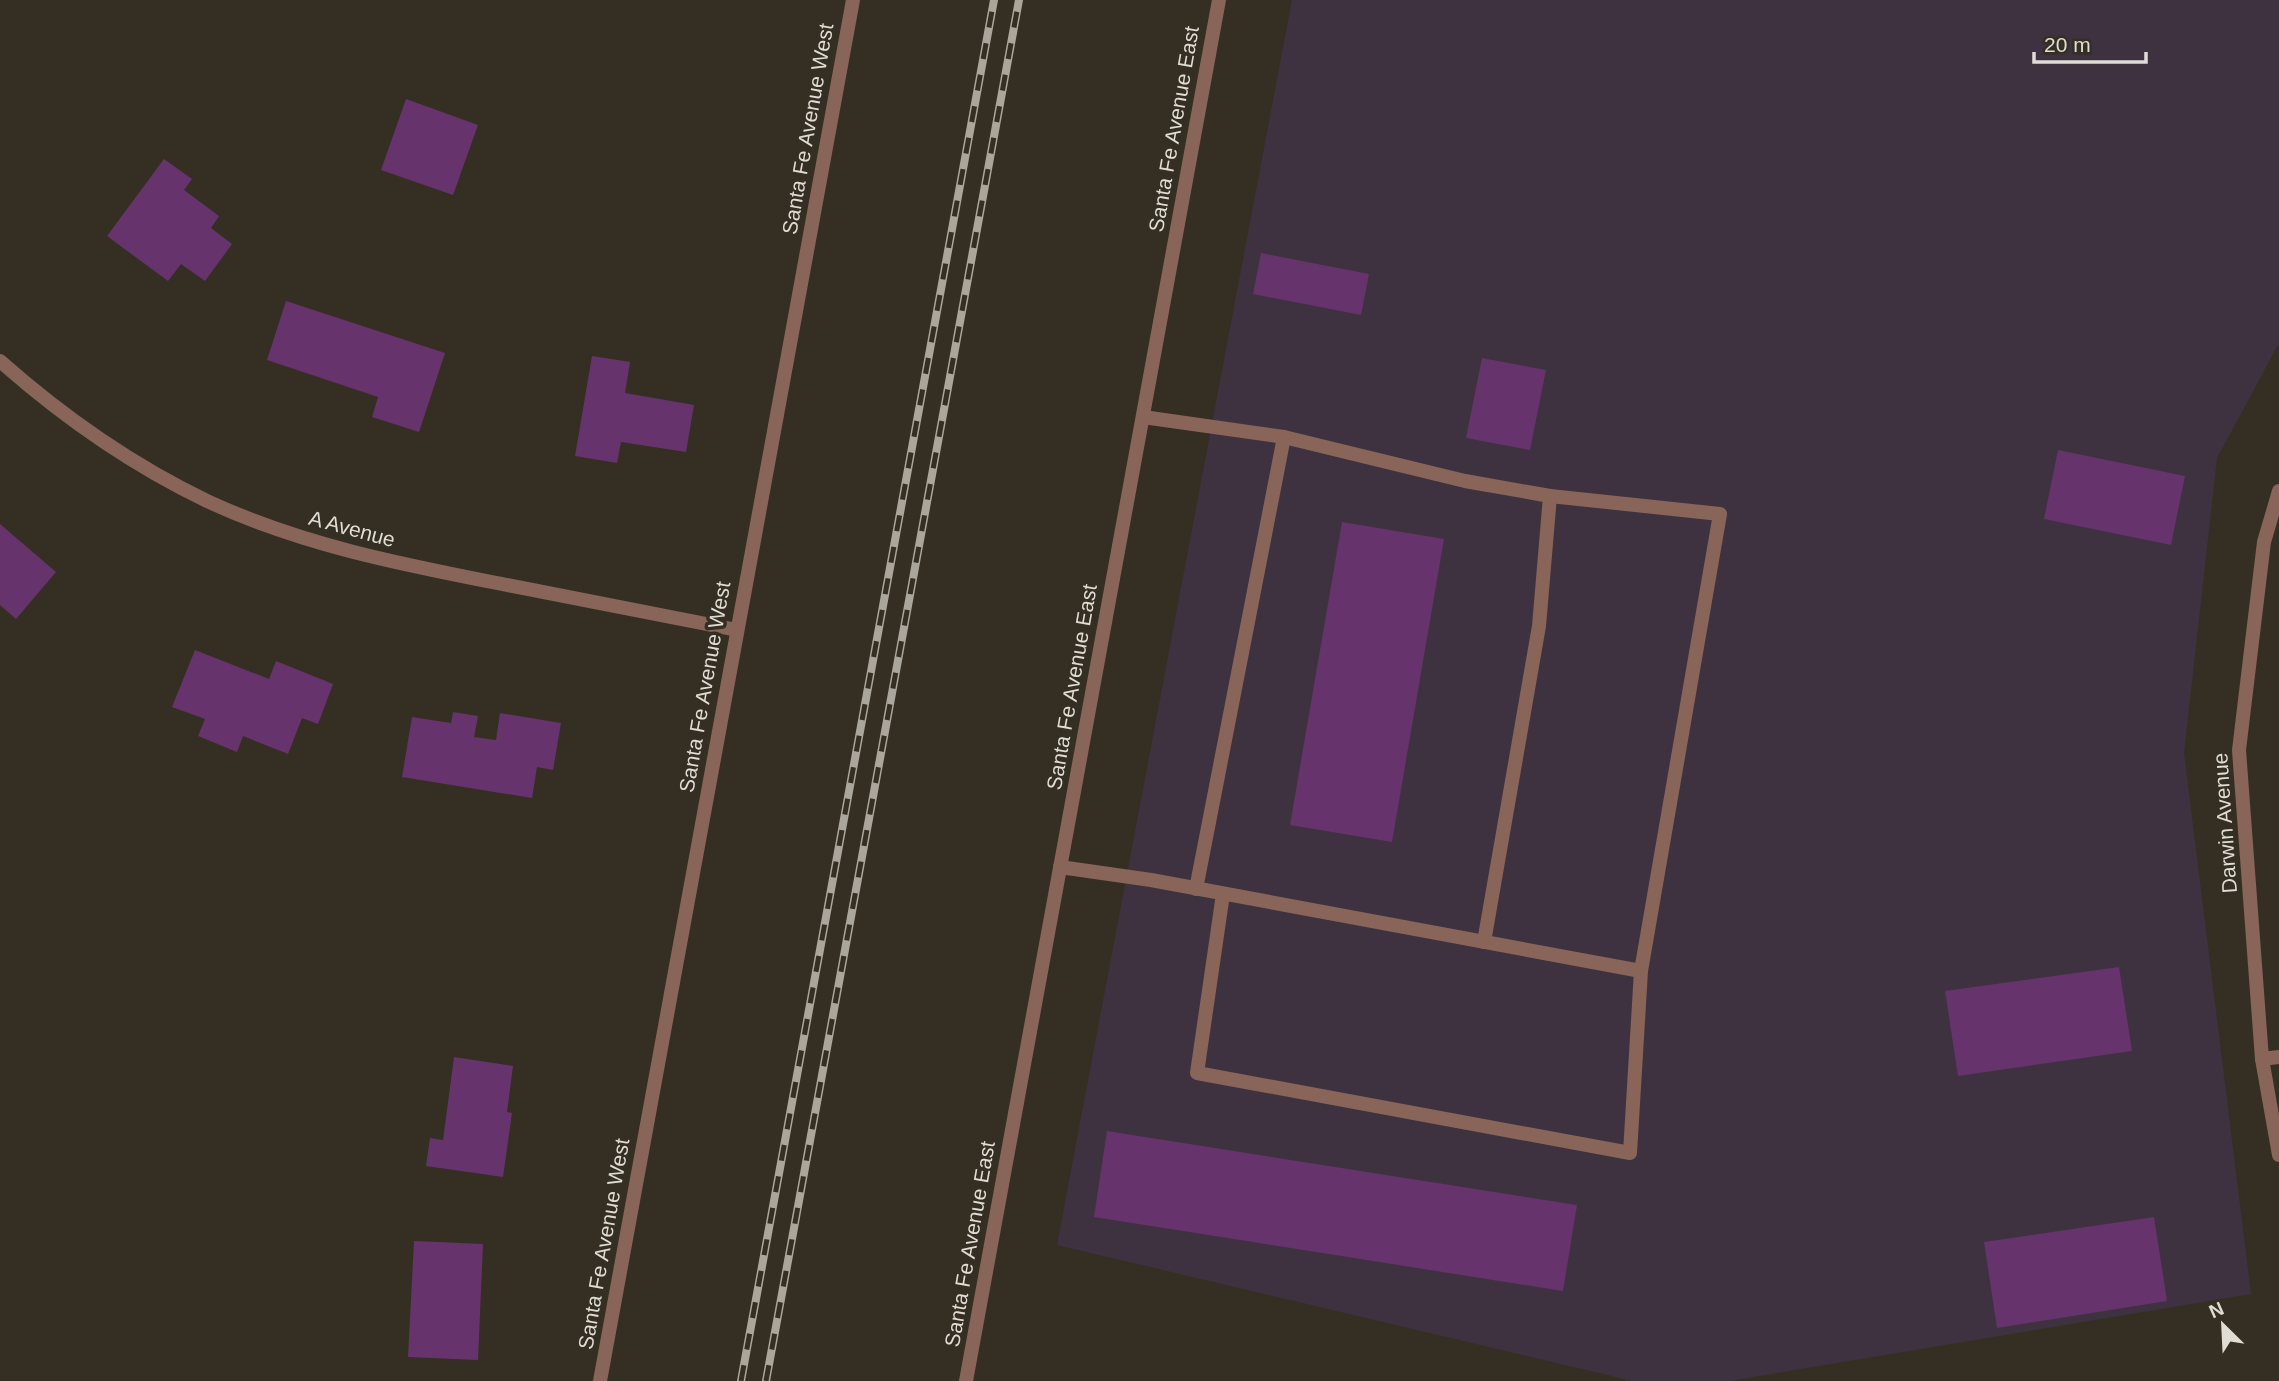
<svg xmlns="http://www.w3.org/2000/svg" width="2279" height="1381" viewBox="0 0 2279 1381" font-family="Arial,sans-serif">
<style>
.industrial{fill:#3f3240}
.building{fill:#66336c}
.lines{fill:none;stroke-linecap:round;stroke-linejoin:round}
.service{stroke:#886558;stroke-width:14}
.minor{stroke:#886558;stroke-width:14}
.rail-casing{stroke:#aaa69c;stroke-width:8}
.rail{stroke:#352f23;stroke-width:5;stroke-dasharray:16;stroke-linecap:butt}
.labels{text-anchor:middle;stroke-width:7;stroke-linejoin:round;paint-order:stroke}
.street-label{font-size:21px;fill:#dfdcd4;stroke:#352f23}
</style>
<rect width="100%" height="100%" fill="#352f23"/>
<path class="industrial" d="M1292,0H2279V343L2217,458L2184,753L2251,1294L1729,1381H1633L1057,1245Z"/>
<g class="building">
<path d="M406,99L478,125L453,195L381,170Z"/>
<path d="M164,159L192,179L184,190L219,216L211,228L232,244L205,281L181,264L168,281L107,236Z"/>
<path d="M1261,253L1369,274L1361,315L1253,294Z"/>
<path d="M286,301L445,353L419,432L372,417L378,397L267,360Z"/>
<path d="M592,356L630,362L625,393L694,405L686,452L621,442L617,463L575,456Z"/>
<path d="M1482,358L1546,370L1530,450L1466,438Z"/>
<path d="M2058,450L2185,476L2171,545L2044,519Z"/>
<path d="M1342,522L1444,539L1392,842L1290,825Z"/>
<path d="M0,524L56,572L16,619L0,605Z"/>
<path d="M195,650L269,679L276,661L333,684L318,724L302,718L288,754L243,736L237,752L198,736L205,719L172,707Z"/>
<path d="M453,712L478,716L474,737L496,740L500,713L561,723L553,770L537,767L532,798L402,777L412,717L451,723Z"/>
<path d="M2119,967L2132,1051L1958,1076L1945,991Z"/>
<path d="M454,1057L513,1066L507,1112L512,1113L503,1177L426,1166L430,1138L443,1140Z"/>
<path d="M1107,1131L1577,1205L1563,1291L1094,1217Z"/>
<path d="M2154,1217L2167,1301L1997,1328L1984,1242Z"/>
<path d="M414,1241L483,1244L478,1360L408,1357Z"/>
</g>
<g class="lines">
<g class="service">
<path d="M1143,417L1284,437L1196,889"/>
<path d="M1284,437L1465,481L1550,496L1539,626L1484,942"/>
<path d="M1550,496L1720,514L1641,971"/>
<path d="M1060,867L1151,880L1641,971L1630,1153L1197,1073L1223,894"/>
</g>
<g class="minor">
<path d="M0,361C62,416 132,465 207,501C302,545 400,564 502,584C580,599 658,615 737,630"/>
<path d="M2279,491L2264,542L2239,750L2262,1059L2279,1155"/>
<path d="M2262,1059L2279,1057"/>
<path d="M600,1381L853,0"/>
<path d="M966,1381L1219,0"/>
</g>
<g class="rail-casing">
<g id="rail">
<path d="M741,1381L994,0"/>
<path d="M766,1381L1019,0"/>
</g>
</g>
<use href="#rail" class="rail"/>
</g>
<g class="labels">
<g class="street-label">
<text transform="translate(808 129) rotate(-80)" y="7">Santa Fe Avenue West</text>
<text transform="translate(1174 129) rotate(-80)" y="7">Santa Fe Avenue East</text>
<text transform="translate(352 529) rotate(15)" y="7">A Avenue</text>
<text transform="translate(705 687) rotate(-80)" y="7">Santa Fe Avenue West</text>
<text transform="translate(1072 687) rotate(-80)" y="7">Santa Fe Avenue East</text>
<text transform="translate(2225 823) rotate(-94)" y="7">Darwin Avenue</text>
<text transform="translate(604 1244) rotate(-80)" y="7">Santa Fe Avenue West</text>
<text transform="translate(970 1244) rotate(-80)" y="7">Santa Fe Avenue East</text>
</g>
</g>
<g transform="translate(2223 1325) rotate(336)" stroke="#352f23" stroke-width="5" paint-order="stroke">
<path d="M0-5L12 26L0 18L-12 26Z" fill="#dfdcd4"/>
<text y="-10" font-size="19" font-weight="bold" text-anchor="middle" fill="#dfdcd4">N</text>
</g>
<path d="M2034 52v10h112v-10" fill="none" stroke="#dfdcd4" stroke-width="3.5"/>
<text x="2044" y="52" font-size="21" fill="#dfdcd4" stroke="#352f23" stroke-width="5" paint-order="stroke">20 m</text>
</svg>
